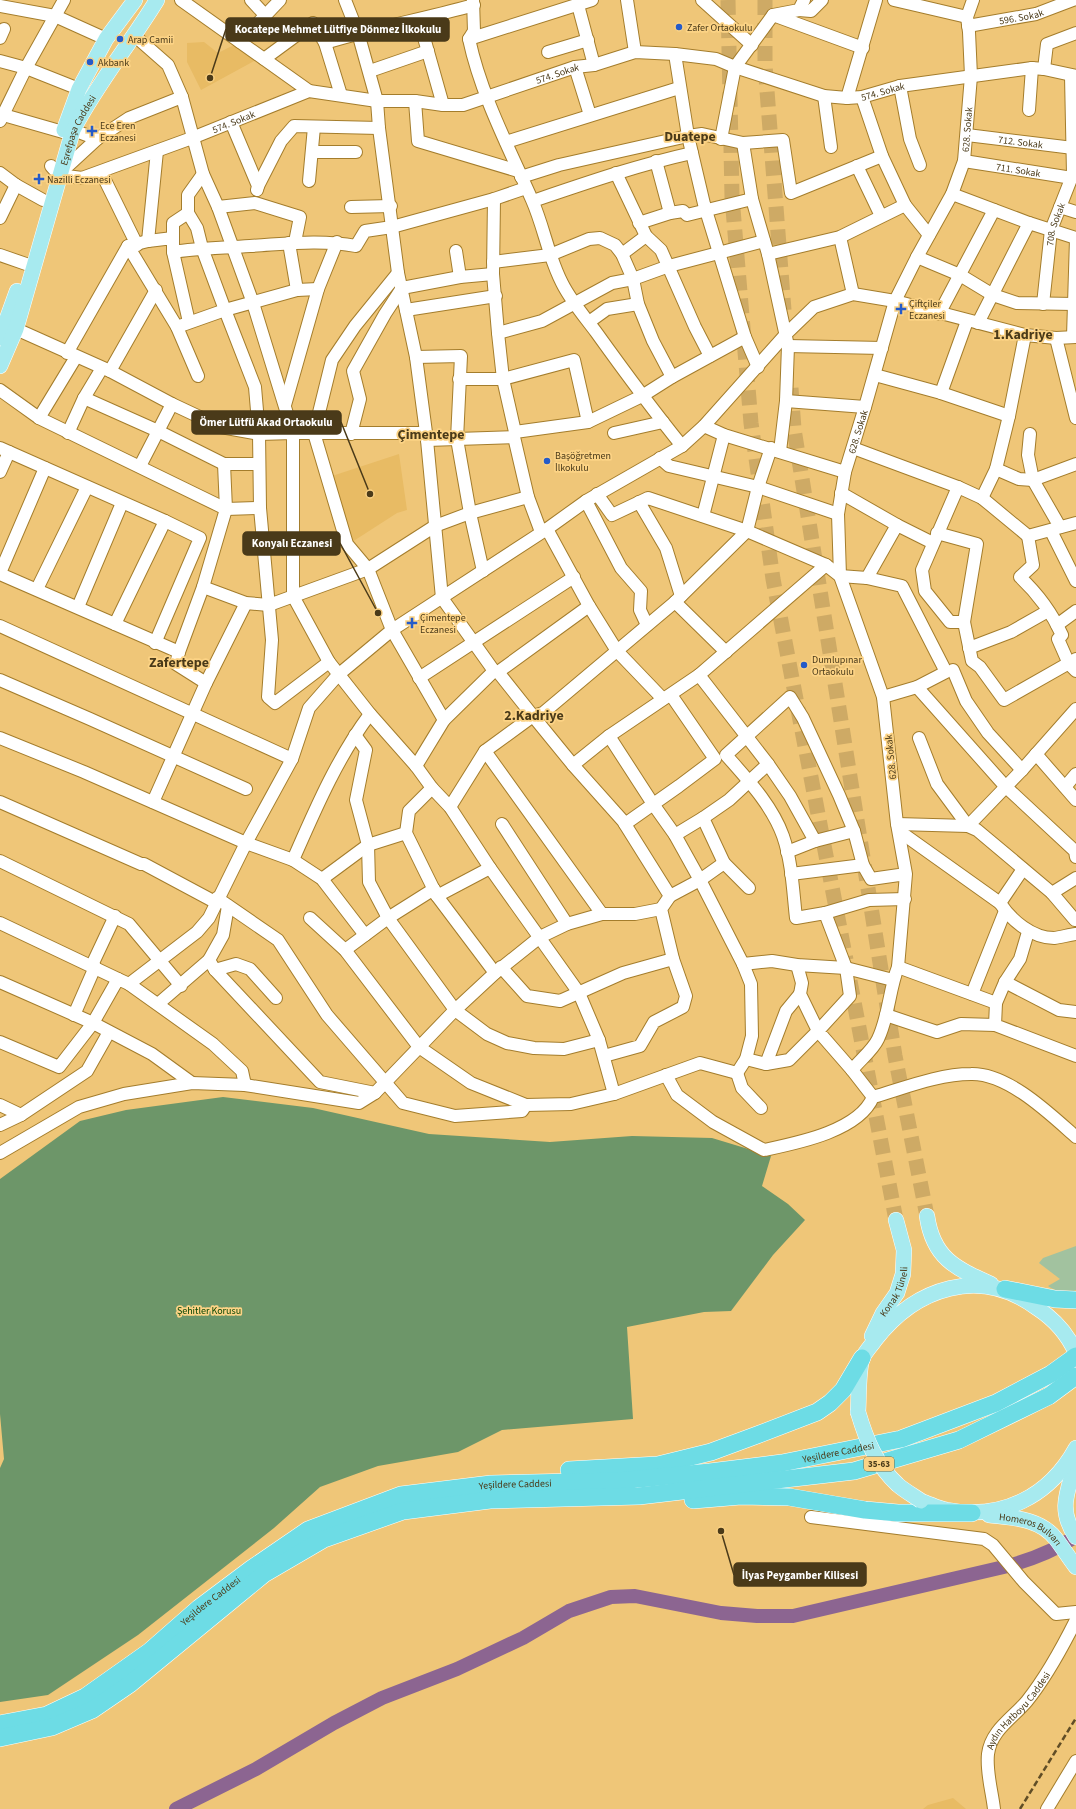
<svg xmlns="http://www.w3.org/2000/svg" width="1076" height="1809" viewBox="0 0 1076 1809" font-family="'Source Sans 3',sans-serif">
<style>
.built{fill:#e8bb64}
.green{fill:#a2c29f}
.forest{fill:#6d9669}
.lines{fill:none;stroke-linecap:round;stroke-linejoin:round}
.river{stroke:#8c6591;stroke-width:14}
.major-tunnel{stroke:#ceaa65;stroke-width:15;stroke-dasharray:15 8;stroke-linecap:butt}
.minor-casing{stroke:#a47d2c;stroke-width:14}
.major-casing{stroke:#fff;stroke-width:16}
.highway-casing{stroke:#fff;stroke-width:18}
.minor{stroke:#fff;stroke-width:12}
.major{stroke:#a7eaef;stroke-width:15}
.highway{stroke:#6ddce5;stroke-width:17}
.rail{stroke:#604d26;stroke-width:2.5;stroke-dasharray:6 3;stroke-linecap:butt}
.major-bridge-casing{stroke:#fff;stroke-width:16;stroke-linecap:butt}
.major-bridge{stroke:#a7eaef;stroke-width:15}
.poi-dot{fill:#255bc9;stroke:#fcd385;stroke-width:1.5}
.labels{text-anchor:middle;stroke-width:3.5;stroke-linejoin:round;paint-order:stroke}
.shield{fill:#fcd385;stroke:#7f6839;stroke-width:1}
.shield-label{font-size:9px;font-weight:bold;fill:#4a3a19}
.street-label{font-size:10px;fill:#4a3a19;stroke:#fcd385}
.poi-label{font-size:10px;fill:#4a3a19;stroke:#fcd385;text-anchor:start}
.park-label{font-size:10px;fill:#054403;stroke:#fcd385}
.district-label{font-size:14px;font-weight:bold;fill:#4a3a19;stroke:#fcd385}
.leader{fill:none;stroke:#4a3a19;stroke-width:1.5}
.callout-dot{fill:#4a3a19;stroke:#fcd385;stroke-width:1.5}
.callout{fill:#4a3a19;stroke:#4a3a19;stroke-width:1.5}
.callout-label{font-size:11px;text-anchor:middle;font-weight:bold;fill:#fff}
</style>
<rect width="100%" height="100%" fill="#efc678"/>
<g class="built">
<path d="M204,42L218,53L234,45L256,60L201,90L187,62V43Z"/>
<path d="M399,454L407,510L397,513L352,542L329,477Z"/>
<path d="M953,1798L966,1809H923L928,1805Z"/>
</g>
<path class="green" d="M1076,1246V1290C1066,1294 1056,1292 1048,1286L1060,1279L1039,1263L1043,1258Z"/>
<path class="forest" d="M223,1097L313,1108L429,1134L550,1142L632,1136L712,1138L771,1156L762,1186L788,1204L805,1220L773,1255L731,1311L704,1312L627,1327L633,1419L502,1430L458,1452L378,1466L320,1487L274,1528L138,1635L48,1695L0,1702V1468L4,1459L0,1414V1179L80,1121L126,1110Z"/>
<g class="lines">
<path class="river" d="M176,1809L256,1769L334,1723L382,1698L457,1669L523,1638L569,1611L611,1597L635,1596L721,1613L757,1616H793L1008,1566C1033,1559 1055,1551 1076,1536"/>
<g class="major-tunnel">
<path d="M728,0L732,197L751,423L773,579L846,960"/>
<path d="M765,0V65L784,310"/>
<path d="M791,388L794,429L895,1056L927,1216"/>
<path d="M850,981L896,1220"/>
</g>
<g class="minor-casing">
<g id="minor">
<path d="M181,0L309,91"/>
<path d="M251,0L265,15"/>
<path d="M345,0L358,33L377,101L379,128L398,273L416,357L427,440L442,598L494,671"/>
<path d="M473,0L474,31L469,39C481,95 509,148 532,200C544,227 548,256 562,283C571,301 584,316 596,332C624,371 652,409 682,446"/>
<path d="M627,0L635,52"/>
<path d="M702,0L752,45"/>
<path d="M894,0L967,17"/>
<path d="M578,5L594,65"/>
<path d="M0,6L55,16L106,39"/>
<path d="M799,10L811,11L822,0"/>
<path d="M773,15L863,48"/>
<path d="M419,20L443,105"/>
<path id="s1" d="M968,26L1036,14L1073,0"/>
<path d="M135,36L168,65L182,97L203,174L218,207L253,303L293,433H314L347,544L368,569L392,630L444,720"/>
<path d="M0,38L4,29"/>
<path d="M469,39L592,0"/>
<path d="M240,42L280,0"/>
<path d="M325,43C374,28 424,19 474,5"/>
<path d="M548,52L588,40"/>
<path d="M675,54L688,136L704,204L745,337L758,367"/>
<path d="M264,59L313,23L325,43L341,95"/>
<path d="M0,61L26,68L79,89"/>
<path d="M575,67L590,115"/>
<path d="M1044,69L1047,44L1076,33"/>
<path d="M370,71L428,51"/>
<path d="M900,86L910,139L920,165"/>
<path d="M824,96L831,147"/>
<path d="M862,97L882,156L905,205L929,235"/>
<path d="M847,98L876,0"/>
<path d="M415,101L418,141L518,171"/>
<path d="M1029,110L1032,68"/>
<path d="M0,114L63,132"/>
<path d="M0,121L26,68L64,0"/>
<path d="M231,122L258,186L257,190"/>
<path d="M73,130L97,139"/>
<path id="s2" d="M967,135L1073,148"/>
<path d="M721,139L735,67L773,15L799,10L804,0"/>
<path d="M506,142L679,88"/>
<path d="M743,143L752,199L768,254L788,346L786,401L780,451"/>
<path d="M312,152H356"/>
<path d="M656,161L670,213"/>
<path id="s3" d="M964,161L1072,178"/>
<path id="s4" d="M51,166L59,175L82,178L192,138L309,91L377,101H415L443,105H463L575,67L594,65L635,52L675,54L716,59L735,67L824,96L847,98L862,97L900,86L1032,68L1044,69L1076,76"/>
<path d="M857,166L881,216"/>
<path d="M101,172L137,245"/>
<path d="M0,173L16,185L43,200"/>
<path d="M616,173L646,236L661,250L695,327L710,356"/>
<path d="M59,174L97,139L129,118L182,97"/>
<path d="M203,174L188,195V213L197,228L202,248L225,310L255,387L259,434L260,508L272,640L268,697L275,703L329,662"/>
<path d="M521,177L559,165L688,136L702,134L743,143L783,140L791,193L882,156"/>
<path d="M309,181L314,127"/>
<path d="M258,186L281,141L294,126L379,128"/>
<path d="M952,194L1029,223L1076,238"/>
<path d="M494,199L493,274L498,333L503,379L515,432L514,437L528,497L541,532"/>
<path d="M533,201C586,183 638,165 692,153"/>
<path d="M218,207L255,203L300,217L295,242"/>
<path d="M351,207L391,206"/>
<path d="M1060,207L1076,212"/>
<path d="M0,218L16,185"/>
<path d="M639,223L670,213L683,211L687,215L752,199"/>
<path d="M840,237L853,294"/>
<path d="M173,238V223L188,213"/>
<path d="M148,241L157,151"/>
<path d="M289,243L297,290"/>
<path d="M128,246L177,327L198,376"/>
<path d="M456,251L460,277"/>
<path d="M173,252L189,322"/>
<path d="M622,254L646,236"/>
<path d="M768,254L840,237L905,205"/>
<path d="M0,255L26,264"/>
<path d="M917,257L960,275L993,295L1017,303L1074,304"/>
<path d="M493,262L550,255L589,239L600,238L615,245L622,254L633,279L638,304L653,341L672,377"/>
<path d="M398,273L355,326L332,360L314,433H426"/>
<path id="s5" d="M1043,304L1051,230L1073,174L1071,76"/>
<path d="M406,310L496,296"/>
<path d="M939,314L994,210"/>
<path d="M589,322L607,309L638,304"/>
<path d="M978,323L1029,223"/>
<path d="M177,327L225,310L297,290L318,289"/>
<path d="M16,329L110,371L172,404L221,427L259,434L293,433V596L329,662L370,714L416,766L432,788L450,807L490,868L579,993L599,1040L614,1094"/>
<path d="M498,333L542,321L612,283L633,279L669,266L764,241"/>
<path d="M1073,337L1076,239"/>
<path d="M1056,338L1076,418"/>
<path d="M788,346L882,348"/>
<path d="M67,353L128,246L148,241L173,238V252C199,248 224,248 250,246C285,244 320,239 356,246L365,231L392,227L494,199L526,188"/>
<path d="M416,357L461,356L457,439L470,513L483,571"/>
<path d="M110,371L156,290"/>
<path d="M875,375L941,393L1009,416"/>
<path d="M459,379H503L574,360L588,422"/>
<path d="M0,390L39,418L226,509L260,508"/>
<path d="M941,393L967,321"/>
<path d="M84,398L158,431L224,464H258"/>
<path d="M786,401L865,407"/>
<path d="M285,405L318,289L337,242"/>
<path d="M39,418L76,357"/>
<path d="M704,426L724,435L845,472"/>
<path d="M515,432L588,422L642,396L672,377L745,337"/>
<path d="M68,433L84,398L102,368"/>
<path d="M614,433L663,422"/>
<path d="M351,434L360,399L353,371L385,314L402,288L460,277L493,274"/>
<path d="M1030,434L1028,455L1033,480L1060,527"/>
<path d="M427,440L514,437"/>
<path d="M0,448L165,521L200,538L155,643"/>
<path d="M853,448L958,487L982,498L1028,536L1076,523"/>
<path d="M660,458L669,466L758,487L838,514"/>
<path d="M140,466L172,404"/>
<path d="M996,469L1019,479L1033,480L1076,464"/>
<path d="M0,472L9,452"/>
<path d="M958,487L922,570L925,591L950,622H964L972,661L980,667L1004,700L1076,659"/>
<path d="M841,493L897,525"/>
<path d="M597,494L612,515L648,498L747,531L826,565"/>
<path d="M982,498L996,469L1009,416L1025,335"/>
<path d="M586,501L621,568L641,591L640,610L647,625"/>
<path d="M639,502L666,548L681,596"/>
<path d="M703,516L724,435"/>
<path d="M547,529L589,606L617,651L663,699"/>
<path d="M1051,531L1076,581"/>
<path d="M937,533L977,544L964,622"/>
<path d="M1028,536L1033,565L1020,577C1037,593 1052,613 1062,635L1058,639L1069,664L1076,671"/>
<path d="M0,573L45,468"/>
<path d="M0,574L179,652"/>
<path d="M867,578L897,525L933,543"/>
<path d="M203,587L246,603L269,605L368,569L435,526L470,513L528,497"/>
<path d="M37,589L87,487"/>
<path d="M675,602L726,652"/>
<path d="M78,607L122,503"/>
<path d="M115,624L165,521"/>
<path d="M1057,625L1076,611"/>
<path d="M0,626L292,759"/>
<path d="M969,648L1011,632L1048,611"/>
<path d="M953,670L966,701L988,733L1022,770"/>
<path d="M498,672L589,606"/>
<path d="M699,675L768,764L790,796L815,841L854,831"/>
<path d="M419,678L574,577"/>
<path d="M0,680L90,719L246,789"/>
<path d="M206,683L176,664L179,652L203,587L226,509L224,464"/>
<path d="M917,687L1005,786L1075,851L1076,857"/>
<path d="M355,735L366,750L356,800L368,845L369,882L388,918L455,1010L487,1034L507,1043L534,1048L564,1049L599,1040"/>
<path d="M609,736L653,804L675,835L700,880L670,896"/>
<path d="M0,738L84,772L246,843L293,860L322,879L365,935"/>
<path d="M919,738L937,784L968,826L977,830L1052,893L1076,878"/>
<path d="M485,751L602,914"/>
<path d="M1036,754L1076,800"/>
<path d="M416,766L444,720L494,671L498,672L533,716L543,713L675,602L747,531L758,487L771,448"/>
<path d="M1065,787L1076,774"/>
<path d="M432,788L409,811L406,833L437,896L495,973"/>
<path d="M0,802L141,864H144L215,902"/>
<path d="M153,802L206,683L246,603"/>
<path d="M450,807L485,751L533,716L573,765"/>
<path d="M502,824L567,924"/>
<path d="M625,824L679,786L715,759L671,695"/>
<path d="M897,824L968,826L1022,770L1076,709"/>
<path d="M899,831L1000,903"/>
<path d="M675,835L703,818"/>
<path d="M787,852L815,841"/>
<path d="M293,860C315,810 337,758 370,714"/>
<path d="M0,861L129,924L181,986"/>
<path d="M724,863L703,818L729,800L768,764"/>
<path d="M1023,869L1000,903C1011,920 1032,938 1054,938C1061,937 1069,935 1076,934"/>
<path d="M791,874L863,865"/>
<path id="s6" d="M906,874L871,879L863,865L854,831L839,795L803,718L790,697L726,755C747,779 772,805 783,836C792,862 793,891 796,918L825,913L846,968L850,996L818,1031L852,1070C860,1060 873,1050 878,1039C889,1016 889,990 898,967L906,874L897,824L883,697L840,576L838,514L845,472L865,407L895,301L917,257L952,194L964,161L971,76L969,32L967,17L973,0"/>
<path d="M322,879L368,845L406,833"/>
<path d="M749,888L724,863L700,880L743,964L772,961L797,965L846,968L893,980"/>
<path d="M1052,893L1075,920"/>
<path d="M437,896L490,868"/>
<path d="M217,898L278,940L327,1015L403,1103L455,1116L522,1111L526,1105L571,1104L614,1094L700,1063L737,1073L746,1059L752,1036L751,984L743,964"/>
<path d="M825,913L869,900L905,899"/>
<path d="M310,918L345,950L419,1047L471,1083L526,1105"/>
<path d="M0,923L118,979"/>
<path d="M345,950L388,918L434,889"/>
<path d="M209,960L215,970L320,1082L375,1093"/>
<path d="M92,965L115,916"/>
<path d="M501,967L527,996L560,1001L623,973L673,959"/>
<path d="M898,967L996,1003L995,1025L1076,1056"/>
<path d="M215,970L236,964L250,969L276,998"/>
<path d="M0,982L93,1023L152,1054L192,1083"/>
<path d="M1005,982L1059,1010L1076,1012"/>
<path d="M129,984L213,1044L242,1071L245,1085"/>
<path d="M972,994L1005,911"/>
<path d="M996,1003L1005,982L1020,959L1028,932"/>
<path d="M158,1004L209,960L223,935L228,906"/>
<path d="M74,1015L95,967"/>
<path d="M886,1015L937,1032L961,1024L995,1025"/>
<path d="M0,1042L59,1067L93,1023L118,979L129,984L197,932L209,918L246,843L292,759L309,708L338,675L392,630L547,529L586,501L682,446L704,426L787,333L814,307L853,294L895,301L1025,335L1056,338L1076,337"/>
<path d="M604,1056L640,1046L654,1022L683,1007L686,996L673,959L661,909L670,896L623,821L573,765L609,736L699,675L826,565L840,576L867,578L902,586L946,672L917,687L883,697"/>
<path d="M746,1059L766,1064L786,1011L800,994"/>
<path d="M766,1064L789,1060L818,1031L800,994L802,983L797,965"/>
<path d="M852,1070L873,1097"/>
<path d="M737,1073L742,1088L761,1108"/>
<path d="M666,1075L677,1095L713,1122L764,1150C797,1143 859,1131 873,1097C904,1088 939,1074 971,1074C1008,1073 1050,1114 1076,1137"/>
<path d="M0,1105L21,1115"/>
<path d="M0,1125L21,1115L87,1071L109,1032"/>
<path d="M0,1153L79,1107L124,1094L192,1083L245,1085L359,1103L375,1093L453,1012L495,973L540,937L567,924L602,914H635L661,909"/>
<path d="M811,1517L984,1539L993,1545L1024,1582L1056,1614L1076,1612"/>
<path id="s7" d="M994,1809C992,1791 986,1772 988,1754C991,1730 1013,1718 1027,1701C1047,1676 1062,1648 1076,1620"/>
<path d="M1047,1809L1076,1761"/>
</g>
</g>
<g class="major-casing">
<g id="major">
<path d="M64,130L79,89L106,39L135,0"/>
<path d="M0,338L17,291"/>
<path id="s8" d="M0,366L16,329L73,130C97,84 130,44 157,0"/>
<path d="M927,1216C933,1258 955,1268 991,1284"/>
<path id="s9" d="M872,1336L883,1313L897,1293L903,1274L904,1250L896,1220"/>
<path d="M858,1412C859,1400 858,1367 863,1357C866,1351 871,1346 875,1340C916,1287 980,1266 1037,1308C1054,1319 1068,1335 1076,1353"/>
<path d="M1076,1462C1068,1491 1057,1509 1076,1537"/>
<path d="M921,1501C930,1504 939,1509 947,1510C1002,1520 1049,1497 1076,1448"/>
<path id="s10" d="M989,1515C1013,1518 1040,1518 1056,1539C1063,1548 1069,1558 1076,1567"/>
</g>
</g>
<g class="highway-casing">
<g id="highway">
<path d="M1005,1289L1055,1299L1076,1300"/>
<path d="M569,1470L658,1465L711,1452L757,1435L817,1412L830,1403L843,1390L862,1358"/>
<path d="M693,1500L741,1496L789,1497L865,1510L898,1513H972"/>
<path id="s11" d="M0,1724L47,1715L85,1697L150,1651L199,1608L251,1569L308,1530L401,1495L491,1484L618,1481L710,1472L782,1463L901,1439L996,1403L1051,1374L1076,1356"/>
<path d="M0,1738L52,1727L92,1710L130,1684L264,1574L324,1539L403,1511L490,1500L639,1496L854,1471L959,1440L1049,1396L1076,1376"/>
</g>
</g>
<use href="#minor" class="minor"/>
<use href="#major" class="major"/>
<use href="#highway" class="highway"/>
<path class="rail" d="M1020,1809L1076,1718"/>
<g class="major-bridge-casing">
<path id="major-bridge" d="M858,1412C866,1439 876,1465 898,1485C905,1491 914,1496 921,1501"/>
</g>
<use href="#major-bridge" class="major-bridge"/>
</g>
<g class="poi-dot">
<circle cx="679" cy="27" r="4"/>
<circle cx="120" cy="39" r="4"/>
<circle cx="90" cy="62" r="4"/>
<path d="M90 125h4v4h4v4h-4v4h-4v-4h-4v-4h4z"/>
<path d="M37 173h4v4h4v4h-4v4h-4v-4h-4v-4h4z"/>
<path d="M899 303h4v4h4v4h-4v4h-4v-4h-4v-4h4z"/>
<circle cx="547" cy="461" r="4"/>
<path d="M410 617h4v4h4v4h-4v4h-4v-4h-4v-4h4z"/>
<circle cx="804" cy="665" r="4"/>
</g>
<g class="labels">
<rect class="shield" x="864" y="1457" width="30" height="14" rx="3"/>
<g class="shield-label">
<text x="879" y="1467">35-63</text>
</g>
<g class="street-label">
<text dy="4" stroke="none"><textPath href="#s1" startOffset="54">596. Sokak</textPath></text>
<text dy="4" stroke="none"><textPath href="#s4" startOffset="533">574. Sokak</textPath></text>
<text dy="4" stroke="none"><textPath href="#s4" startOffset="869">574. Sokak</textPath></text>
<text dy="4" stroke="none"><textPath href="#s4" startOffset="197">574. Sokak</textPath></text>
<text dy="4" stroke="none"><textPath href="#s6" startOffset="1707">628. Sokak</textPath></text>
<text dy="4" stroke="none"><textPath href="#s8" startOffset="249">Eşrefpaşa Caddesi</textPath></text>
<text dy="4" stroke="none"><textPath href="#s2" startOffset="54">712. Sokak</textPath></text>
<text dy="4" stroke="none"><textPath href="#s3" startOffset="55">711. Sokak</textPath></text>
<text dy="4" stroke="none"><textPath href="#s5" startOffset="81">708. Sokak</textPath></text>
<text dy="4" stroke="none"><textPath href="#s6" startOffset="1383">628. Sokak</textPath></text>
<text transform="translate(890 757) rotate(-96)" y="4">628. Sokak</text>
<text dy="4" stroke="none"><textPath href="#s9" startOffset="50">Konak Tüneli</textPath></text>
<text dy="4" stroke="none"><textPath href="#s11" startOffset="908">Yeşildere Caddesi</textPath></text>
<text dy="4" stroke="none"><textPath href="#s11" startOffset="583">Yeşildere Caddesi</textPath></text>
<text dy="4" stroke="none"><textPath href="#s10" startOffset="45">Homeros Bulvarı</textPath></text>
<text dy="4" stroke="none"><textPath href="#s11" startOffset="248">Yeşildere Caddesi</textPath></text>
<text dy="4" stroke="none"><textPath href="#s7" startOffset="109">Aydın Hatboyu Caddesi</textPath></text>
</g>
<g class="poi-label">
<text x="687" y="31">Zafer Ortaokulu</text>
<text x="128" y="43">Arap Camii</text>
<text x="98" y="66">Akbank</text>
<text x="100" y="129">Ece Eren<tspan x="100" dy="12">Eczanesi</tspan></text>
<text x="47" y="183">Nazilli Eczanesi</text>
<text x="909" y="307">Çiftçiler<tspan x="909" dy="12">Eczanesi</tspan></text>
<text x="555" y="459">Başöğretmen<tspan x="555" dy="12">İlkokulu</tspan></text>
<text x="420" y="621">Çimentepe<tspan x="420" dy="12">Eczanesi</tspan></text>
<text x="812" y="663">Dumlupınar<tspan x="812" dy="12">Ortaokulu</tspan></text>
</g>
<g class="park-label">
<text x="209" y="1314">Şehitler Korusu</text>
</g>
<g class="district-label">
<text x="690" y="141">Duatepe</text>
<text x="1023" y="339">1.Kadriye</text>
<text x="431" y="439">Çimentepe</text>
<text x="179" y="667">Zafertepe</text>
<text x="534" y="720">2.Kadriye</text>
</g>
</g>
<path class="leader" d="M210 78L226 29M370 494L341 422M378 613L340 543M721 1531L734 1575"/>
<g class="callout-dot">
<circle cx="210" cy="78" r="4"/>
<circle cx="370" cy="494" r="4"/>
<circle cx="378" cy="613" r="4"/>
<circle cx="721" cy="1531" r="4"/>
</g>
<g class="callout">
<rect x="226" y="18" width="223" height="23" rx="4"/>
<rect x="192" y="411" width="149" height="23" rx="4"/>
<rect x="243" y="532" width="97" height="23" rx="4"/>
<rect x="734" y="1563" width="132" height="23" rx="4"/>
</g>
<g class="callout-label">
<text x="338" y="33">Kocatepe Mehmet Lütfiye Dönmez İlkokulu</text>
<text x="266" y="426">Ömer Lütfü Akad Ortaokulu</text>
<text x="292" y="547">Konyalı Eczanesi</text>
<text x="800" y="1579">İlyas Peygamber Kilisesi</text>
</g>
</svg>
